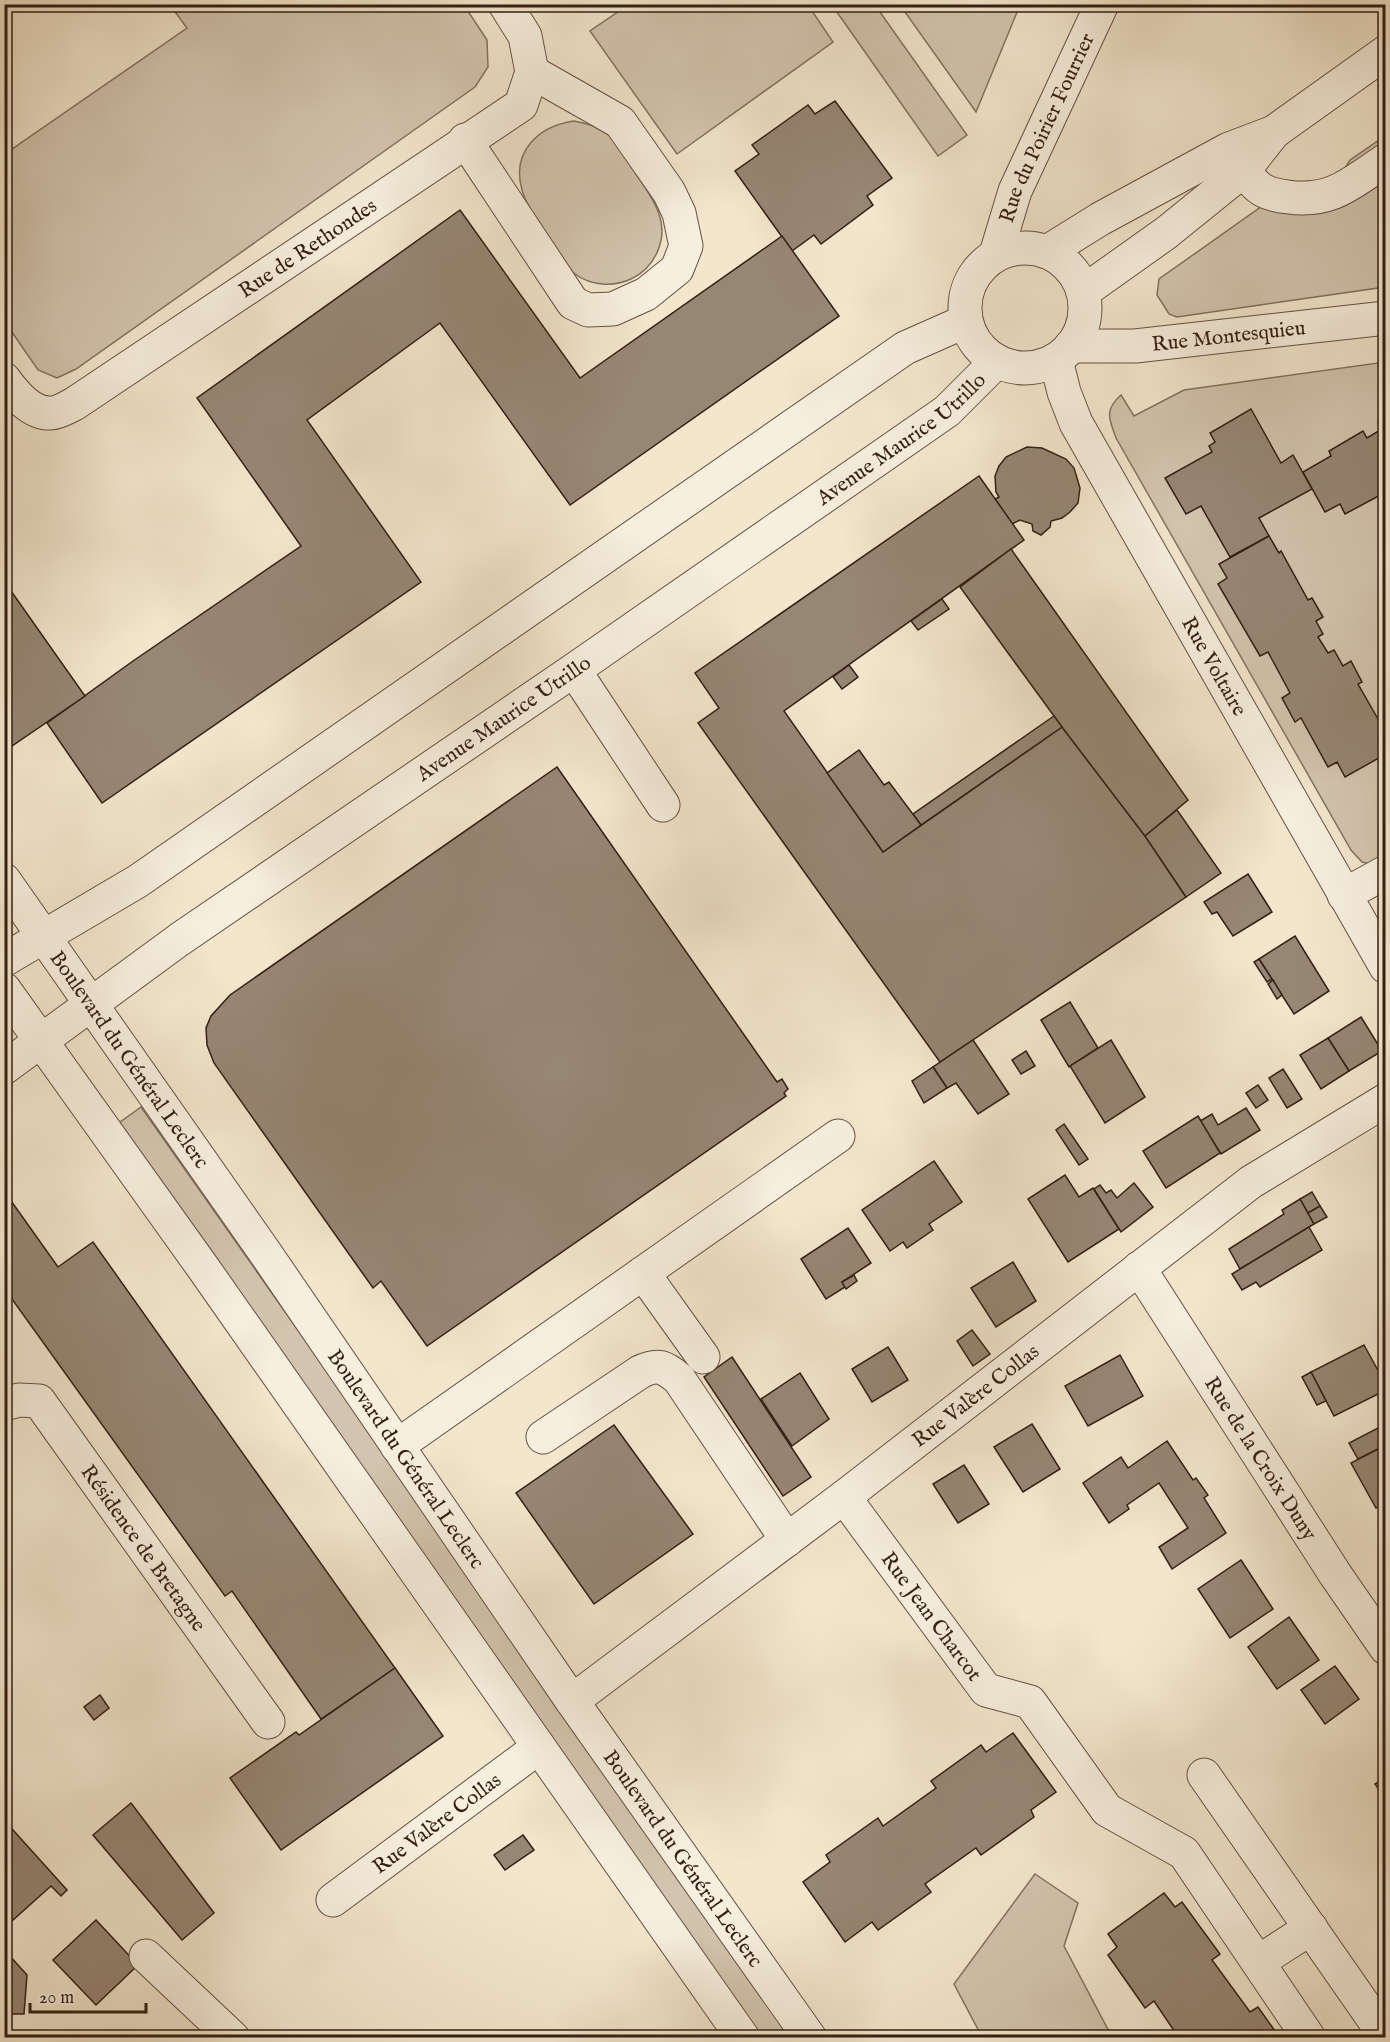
<svg xmlns="http://www.w3.org/2000/svg" width="1390" height="2042" viewBox="0 0 1390 2042" font-family="'IM FELL English',serif">
<style>
.green{fill:#d2c4ae;stroke:#827261;stroke-width:1.5}
.building{fill:#968674;stroke:#331f14;stroke-width:1.5}
.lines{fill:none;stroke-linecap:round;stroke-linejoin:round}
.minor-casing{stroke:#635142;stroke-width:35}
.minor{stroke:#f7efde;stroke-width:33}
.labels{text-anchor:middle;stroke-width:4.5;stroke-linejoin:round;paint-order:stroke}
.street-label{font-size:21px;fill:#331f14;stroke:#f7efde}
</style>
<rect width="100%" height="100%" fill="#f2e6cd"/>
<filter id="stains"><feTurbulence type="fractalNoise" baseFrequency=".00333" numOctaves="4"/><feColorMatrix values="0 0 0 0 .2 0 0 0 0 .09 0 0 0 0 .02 0 0 0 .5 -.17"/></filter>
<radialGradient id="worn" r=".72"><stop offset=".6" stop-color="#630" stop-opacity="0"/><stop offset="1" stop-color="#630" stop-opacity=".3"/></radialGradient>
<g class="green">
<path d="M170,5H464L487,40L488,67L475,87L76,369L57,378L38,370L5,322V154L187,28Z"/>
<path d="M808,5L833,42L677,154L590,31L628,5Z"/>
<path d="M832,5H875L967,135L938,156Z"/>
<path d="M900,5H1020L976,112Z"/>
<path d="M574,121C585,123 594,125 604,131C617,141 625,157 634,171C643,185 654,199 659,214C668,239 655,268 631,279C614,287 591,286 575,274C562,264 554,247 546,233C537,220 526,205 522,190C511,151 539,126 574,121Z"/>
<path d="M1385,136V287L1177,317L1169,314L1157,295L1159,279L1265,204L1323,203L1350,160Z"/>
<path d="M1385,362V858L1374,865L1362,862L1351,850L1116,438C1109,419 1104,410 1121,395L1134,416L1184,390Z"/>
<path d="M141,1107L795,2037H757L116,1125Z"/>
<path d="M1035,1874L1078,1903L1064,1946L1112,2037H982L954,1984Z"/>
</g>
<g class="building">
<path d="M835,101L892,178L867,196L873,205L821,244L814,235L792,251L735,171L759,154L752,145L808,105L815,114Z"/>
<path d="M460,210L580,378L782,236L839,316L570,505L440,323L307,420L421,582L102,803L47,723L133,661L301,546L197,398Z"/>
<path d="M1251,409L1281,463L1293,455L1312,489L1259,518L1269,536L1230,557L1201,506L1186,514L1165,478L1212,452L1209,446L1215,442L1210,433Z"/>
<path d="M1386,418V492L1345,514L1340,504L1325,512L1303,472L1331,456L1329,451L1363,431L1367,438L1382,429L1378,422Z"/>
<path d="M1027,447L1042,448L1066,459L1074,468L1080,488L1078,503L1070,512L1062,518L1051,521L1050,527L1041,535L1033,531L1032,524L1020,520L1012,524L995,499L999,497L996,492L995,476L999,466L1006,457Z"/>
<path d="M979,476L1024,540L784,711L883,852L1062,727L1145,836L1186,897L940,1062L698,723L719,708L695,673Z"/>
<path d="M1269,536L1279,553L1281,551L1308,600L1312,598L1323,617L1316,621L1323,634L1318,637L1328,653L1334,650L1343,666L1351,661L1362,682L1358,684L1386,733L1378,740L1386,754L1345,777L1337,762L1328,767L1301,718L1295,722L1282,698L1290,693L1268,652L1260,656L1218,584L1227,578L1219,564Z"/>
<path d="M1011,549L1188,800L1145,836L1062,727L960,587Z"/>
<path d="M4,581L85,696L9,748L4,743Z"/>
<path d="M942,599L949,609L918,630L911,621Z"/>
<path d="M849,665L858,677L842,689L833,677Z"/>
<path d="M1054,716L1062,727L921,825L913,814Z"/>
<path d="M859,750L884,785L889,782L921,825L883,852L827,773Z"/>
<path d="M557,767L777,1082L782,1079L788,1089L784,1093L786,1096L427,1346L381,1281L373,1288L214,1063L207,1045L206,1028L211,1016L230,995Z"/>
<path d="M1177,810L1221,873L1186,897L1145,836Z"/>
<path d="M1248,874L1272,912L1233,936L1217,912L1212,914L1204,902Z"/>
<path d="M1295,936L1329,991L1294,1014L1259,959Z"/>
<path d="M1259,959L1272,979L1267,982L1254,962Z"/>
<path d="M1273,980L1282,995L1277,999L1268,984Z"/>
<path d="M1070,1002L1098,1048L1069,1067L1041,1020Z"/>
<path d="M1361,1017L1382,1051L1349,1071L1328,1038Z"/>
<path d="M1328,1038L1349,1071L1321,1089L1300,1055Z"/>
<path d="M973,1040L1009,1094L978,1114L956,1083L947,1088L933,1067Z"/>
<path d="M1111,1040L1145,1097L1105,1123L1070,1066Z"/>
<path d="M1026,1051L1035,1066L1021,1074L1012,1060Z"/>
<path d="M933,1067L947,1088L924,1103L912,1081Z"/>
<path d="M1283,1069L1302,1099L1287,1108L1269,1078Z"/>
<path d="M1258,1085L1268,1100L1256,1108L1246,1093Z"/>
<path d="M1246,1108L1260,1130L1221,1154L1200,1121L1212,1114L1218,1125Z"/>
<path d="M1198,1116L1220,1153L1166,1188L1143,1151Z"/>
<path d="M1064,1124L1088,1159L1079,1165L1056,1130Z"/>
<path d="M934,1161L962,1202L929,1224L933,1230L907,1248L903,1242L890,1251L862,1210Z"/>
<path d="M1065,1175L1079,1197L1093,1188L1119,1229L1068,1262L1028,1199Z"/>
<path d="M1134,1183L1153,1207L1121,1232L1094,1189L1100,1185L1106,1193L1111,1190L1117,1198Z"/>
<path d="M4,1191L58,1267L93,1242L395,1668L321,1719L232,1591L225,1596L12,1299L4,1304Z"/>
<path d="M1312,1192L1320,1206L1308,1213L1300,1199Z"/>
<path d="M1300,1199L1314,1224L1240,1269L1229,1249L1284,1214L1282,1210Z"/>
<path d="M1320,1206L1327,1217L1314,1224L1308,1213Z"/>
<path d="M1309,1227L1322,1250L1260,1287L1256,1282L1242,1290L1232,1274Z"/>
<path d="M848,1228L871,1263L842,1282L845,1287L826,1299L801,1259Z"/>
<path d="M1013,1262L1036,1301L996,1327L971,1288Z"/>
<path d="M854,1275L857,1281L846,1289L842,1282Z"/>
<path d="M972,1330L990,1354L973,1366L957,1341Z"/>
<path d="M1364,1345L1386,1385V1390L1334,1416L1311,1372Z"/>
<path d="M888,1347L908,1380L872,1402L852,1369Z"/>
<path d="M1120,1355L1143,1396L1088,1426L1065,1386Z"/>
<path d="M732,1357L811,1477L783,1496L704,1377Z"/>
<path d="M1311,1372L1326,1401L1317,1405L1302,1377Z"/>
<path d="M800,1373L829,1419L792,1446L761,1399Z"/>
<path d="M1032,1424L1060,1469L1023,1492L994,1447Z"/>
<path d="M614,1425L693,1534L594,1604L516,1493Z"/>
<path d="M1380,1427L1382,1431L1386,1430V1445L1358,1459L1349,1443Z"/>
<path d="M1167,1441L1193,1480L1196,1478L1208,1495L1204,1498L1226,1533L1172,1569L1159,1547L1188,1528L1159,1483L1127,1505L1129,1509L1109,1523L1083,1483L1121,1457L1128,1468Z"/>
<path d="M1386,1445V1503L1376,1508L1351,1463Z"/>
<path d="M964,1465L989,1504L958,1523L933,1484Z"/>
<path d="M1241,1560L1273,1609L1230,1638L1198,1589Z"/>
<path d="M1289,1617L1319,1660L1277,1689L1248,1647Z"/>
<path d="M1335,1666L1359,1699L1325,1724L1301,1690Z"/>
<path d="M395,1668L443,1736L281,1850L230,1778L296,1732L299,1735Z"/>
<path d="M100,1695L109,1708L94,1720L84,1707Z"/>
<path d="M1013,1733L1056,1792L1031,1810L1034,1817L981,1855L976,1848L925,1884L931,1892L878,1930L872,1922L845,1942L803,1882L830,1862L826,1855L878,1818L883,1826L936,1788L931,1781L981,1745L986,1752Z"/>
<path d="M1386,1777V1800L1375,1784Z"/>
<path d="M131,1803L214,1913L182,1940L93,1835Z"/>
<path d="M4,1820L67,1890L61,1896L51,1886L4,1928Z"/>
<path d="M523,1835L534,1850L505,1870L494,1855Z"/>
<path d="M1164,1893L1175,1907L1182,1902L1220,1954L1212,1960L1250,2012L1258,2007L1280,2038H1179L1154,2001L1145,2008L1108,1955L1117,1947L1108,1934Z"/>
<path d="M96,1920L138,1965L96,2005L53,1960Z"/>
<path d="M4,1954H8L27,1975L24,2014H4Z"/>
</g>
<g class="lines">
<g class="minor-casing">
<g id="minor">
<path d="M465,140L573,303L588,310L613,309L646,294L677,269L686,246L679,213L669,192L620,122L532,72"/>
<path d="M1232,153C1240,164 1249,181 1261,189C1268,194 1280,196 1288,197C1332,203 1351,183 1386,160"/>
<circle cx="1025" cy="308" r="60"/>
<path d="M1047,252L1100,219L1229,149L1274,132L1386,52"/>
<path id="s1" d="M996,254L1015,191L1102,4"/>
<path d="M1083,292L1166,233L1244,170L1274,132"/>
<path id="s2" d="M1071,346H1135L1386,318"/>
<path id="s3" d="M1056,360L1064,392L1076,423L1386,967"/>
<path id="s4" d="M4,379C14,393 31,414 51,413C58,413 68,407 74,404L521,105L532,72L525,36L505,4"/>
<path d="M574,670L663,805"/>
<path id="s5" d="M4,880L264,1251L572,1701L810,2038"/>
<path d="M1344,895L1386,872"/>
<path d="M4,960L138,881L905,348L966,321"/>
<path d="M4,989L204,1269L743,2038"/>
<path id="s6" d="M4,1068L180,939L574,670L947,411L997,361"/>
<path id="s7" d="M1139,1268L1335,1574L1386,1648"/>
<path d="M643,1273L703,1357"/>
<path id="s8" d="M4,1404L19,1400L39,1401L268,1722"/>
<path d="M543,1437L640,1372C658,1363 665,1367 679,1379L787,1540"/>
<path d="M397,1446L838,1136"/>
<path id="s9" d="M844,1497L986,1690L1030,1702L1107,1810L1184,1853L1309,2038"/>
<path id="s10" d="M572,1701L844,1497L1251,1182L1386,1100"/>
<path d="M1204,1775L1386,2037"/>
<path id="s11" d="M333,1900L539,1747"/>
<path d="M146,1956L233,2038"/>
<path d="M1258,1962L1311,1928"/>
</g>
</g>
<use href="#minor" class="minor"/>
</g>
<g class="labels">
<g class="street-label">
<text dy="7" stroke="none"><textPath href="#s1" startOffset="136">Rue du Poirier Fourrier</textPath></text>
<text dy="7" stroke="none"><textPath href="#s4" startOffset="366">Rue de Rethondes</textPath></text>
<text dy="7" stroke="none"><textPath href="#s2" startOffset="158">Rue Montesquieu</textPath></text>
<text dy="7" stroke="none"><textPath href="#s6" startOffset="1096">Avenue Maurice Utrillo</textPath></text>
<text dy="7" stroke="none"><textPath href="#s3" startOffset="346">Rue Voltaire</textPath></text>
<text dy="7" stroke="none"><textPath href="#s6" startOffset="610">Avenue Maurice Utrillo</textPath></text>
<text dy="7" stroke="none"><textPath href="#s5" startOffset="219">Boulevard du Général Leclerc</textPath></text>
<text dy="7" stroke="none"><textPath href="#s10" startOffset="506">Rue Valère Collas</textPath></text>
<text dy="7" stroke="none"><textPath href="#s5" startOffset="705">Boulevard du Général Leclerc</textPath></text>
<text dy="7" stroke="none"><textPath href="#s7" startOffset="226">Rue de la Croix Duny</textPath></text>
<text dy="7" stroke="none"><textPath href="#s8" startOffset="216">Résidence de Bretagne</textPath></text>
<text dy="7" stroke="none"><textPath href="#s9" startOffset="148">Rue Jean Charcot</textPath></text>
<text dy="7" stroke="none"><textPath href="#s11" startOffset="129">Rue Valère Collas</textPath></text>
<text dy="7" stroke="none"><textPath href="#s5" startOffset="1191">Boulevard du Général Leclerc</textPath></text>
</g>
</g>
<rect width="1390" height="2042" fill="none" stroke="#f2e6cd" stroke-width="24"/>
<rect x="6" y="6" width="1378" height="2030" fill="none" stroke="#331f14" stroke-width="3"/>
<rect x="12" y="12" width="1366" height="2018" fill="none" stroke="#331f14" stroke-width="1.5"/>
<path d="M30 2003v9h116v-9" fill="none" stroke="#331f14" stroke-width="3"/>
<text x="39" y="2003" font-size="18" fill="#331f14" stroke="#f7efde" stroke-width="4.5" paint-order="stroke">20 m</text>
<rect width="100%" height="100%" filter="url(#stains)"/>
<rect width="100%" height="100%" fill="url(#worn)"/>
</svg>
